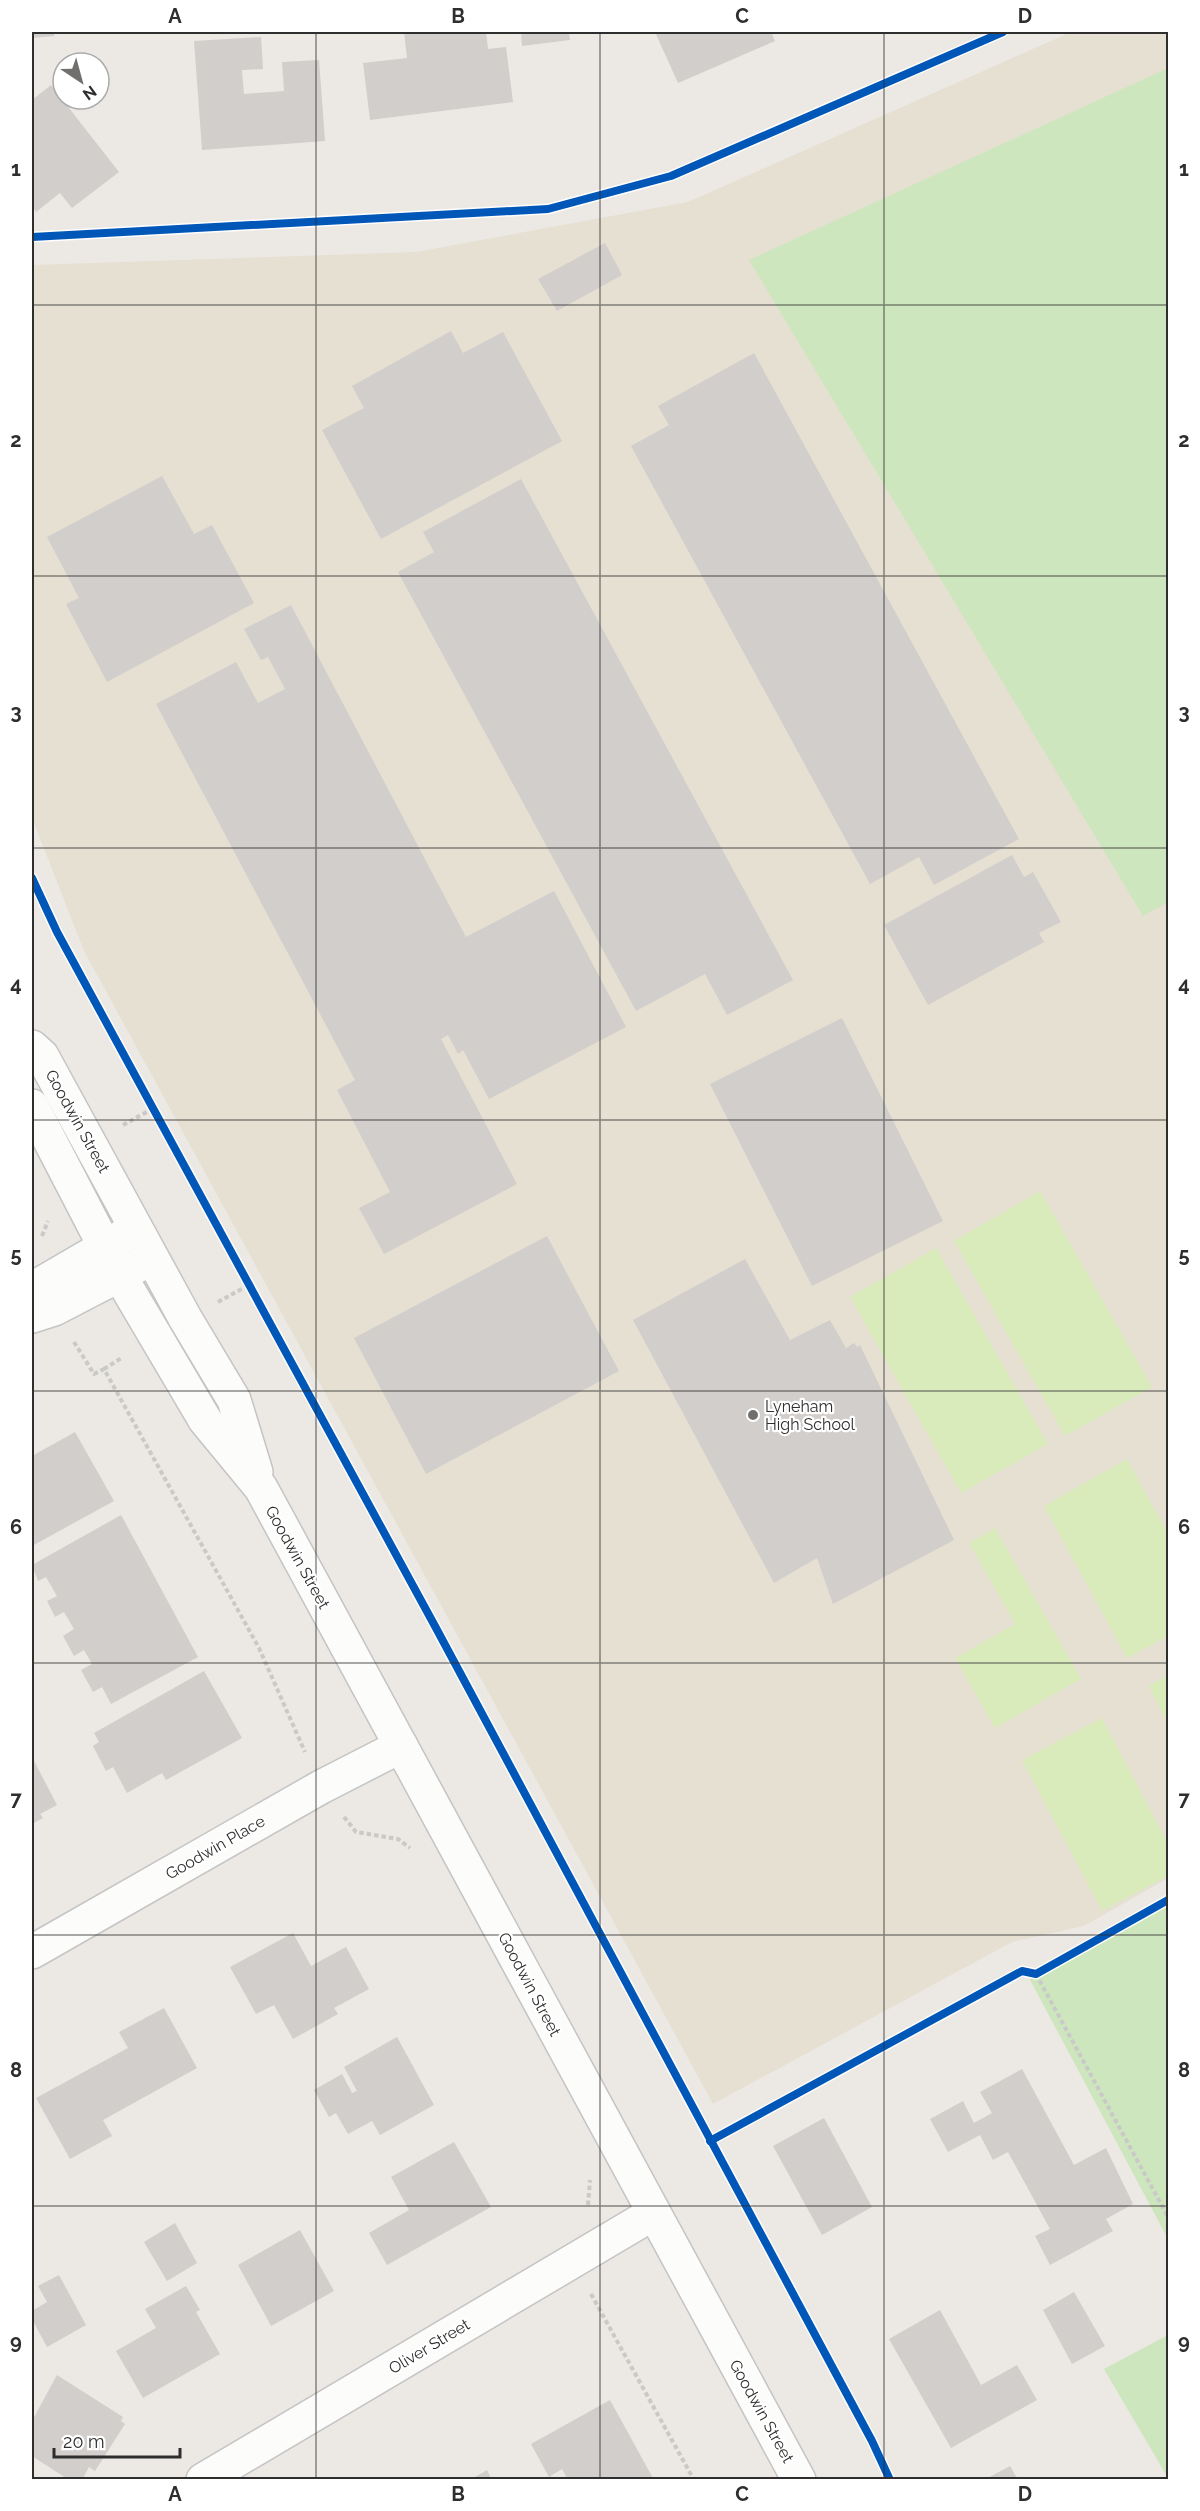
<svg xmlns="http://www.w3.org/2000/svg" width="1200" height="2511" viewBox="0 0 1200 2511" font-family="Raleway,sans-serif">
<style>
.education{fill:#e6e0d3}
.green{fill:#cee6be}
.pitch{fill:#d9eabb}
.building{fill:#d1cecb}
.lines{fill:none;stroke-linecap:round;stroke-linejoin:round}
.street-casing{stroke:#c5c4c5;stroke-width:36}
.path{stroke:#c9c9c8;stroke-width:4;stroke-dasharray:4.5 3;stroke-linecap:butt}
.street{stroke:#fcfcfb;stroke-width:33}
.cycleway-casing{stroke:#fff;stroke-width:11}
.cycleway{stroke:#0057b8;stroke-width:8}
.grid{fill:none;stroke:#2e2e2e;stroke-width:1.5;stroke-opacity:0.55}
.poi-dot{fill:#706f6e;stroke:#fff;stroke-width:2}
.labels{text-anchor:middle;stroke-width:4.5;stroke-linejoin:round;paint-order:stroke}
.street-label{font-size:16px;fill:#2e2e2e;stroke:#fff}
.poi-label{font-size:16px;fill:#2e2e2e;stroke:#fff;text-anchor:start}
.neatline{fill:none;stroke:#2e2e2e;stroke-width:2}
.grid-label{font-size:20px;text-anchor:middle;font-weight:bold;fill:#2e2e2e}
</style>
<rect width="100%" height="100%" fill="#ece8e4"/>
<path class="education" d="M1071,32H1168V1878L1084,1926L1012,1942L713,2104L84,951L32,818V265L416,252L688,202Z"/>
<g class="green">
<path d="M1168,68V902L1143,916L749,260Z"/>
<path d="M1168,1906V2239L1028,1976Z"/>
<path d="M1168,2335V2478L1104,2369Z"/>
</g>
<g class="pitch">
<path d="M1040,1191L1152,1387L1065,1436L954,1241Z"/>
<path d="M936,1248L1048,1444L961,1493L850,1297Z"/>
<path d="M1127,1459L1168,1534V1636L1127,1658L1044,1506Z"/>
<path d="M995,1528L1081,1679L995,1728L955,1658L1015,1624L969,1543Z"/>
<path d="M1168,1675V1724L1149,1686Z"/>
<path d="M1102,1718L1168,1844V1876L1102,1911L1022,1760Z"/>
</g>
<g class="building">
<path d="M32,32H54V36L32,38Z"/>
<path d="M404,32H486L488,49L506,47L513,102L370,120L363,63L407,58Z"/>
<path d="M521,32H569L570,40L522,46Z"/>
<path d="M655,32H771L775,41L678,83Z"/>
<path d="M261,37L263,69L242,70L244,94L284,91L282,62L319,60L325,141L202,150L194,41Z"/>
<path d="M51,85L119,172L72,208L60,193L36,212L32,205V100Z"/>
<path d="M605,243L622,275L557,311L538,279Z"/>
<path d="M451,331L463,353L503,332L562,441L381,539L322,430L364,408L352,386Z"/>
<path d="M754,353L1019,839L934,885L919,857L870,884L631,446L669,425L658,406Z"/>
<path d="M162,476L194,534L212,525L254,603L107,682L66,604L79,598L47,537Z"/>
<path d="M521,479L793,980L727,1015L705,974L636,1011L398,572L434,552L423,532Z"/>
<path d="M291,605L466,937L554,891L626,1027L489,1099L463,1050L458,1054L448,1035L441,1039L517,1184L384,1254L359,1208L390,1192L337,1090L355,1080L156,704L236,662L258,703L285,689L268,657L261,660L244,629Z"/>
<path d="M1012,855L1024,877L1033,872L1061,922L1039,933L1044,942L928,1005L884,925Z"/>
<path d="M842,1018L943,1221L812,1286L710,1084Z"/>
<path d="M547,1236L619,1371L426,1474L354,1338Z"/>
<path d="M745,1259L790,1340L830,1320L846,1348L854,1343L857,1347L860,1345L954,1540L833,1604L817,1558L774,1583L633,1320Z"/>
<path d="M75,1432L114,1501L32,1546V1456Z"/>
<path d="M121,1515L198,1657L111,1704L102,1687L93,1692L81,1670L92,1664L84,1650L74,1656L63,1636L74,1629L64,1612L55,1617L47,1601L57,1596L46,1577L38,1581L32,1565Z"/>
<path d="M204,1671L242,1738L166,1780L162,1773L127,1793L113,1767L106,1771L93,1746L99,1742L94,1733Z"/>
<path d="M32,1757L57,1805L40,1814L43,1818L32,1824Z"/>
<path d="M293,1933L311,1966L346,1947L369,1989L334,2008L338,2014L293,2039L274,2005L256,2014L230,1967Z"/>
<path d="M164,2008L197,2068L103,2120L112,2136L70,2159L36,2098L128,2048L119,2032Z"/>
<path d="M397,2037L434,2105L380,2135L372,2121L348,2134L336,2113L329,2117L314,2090L342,2074L352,2093L357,2091L344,2067Z"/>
<path d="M1022,2069L1074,2165L1106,2148L1133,2204L1106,2219L1113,2231L1050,2265L1035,2236L1050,2229L1008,2152L993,2160L980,2135L948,2152L930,2119L963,2101L974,2123L992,2113L980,2092Z"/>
<path d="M824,2118L872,2207L822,2235L773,2146Z"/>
<path d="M454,2142L491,2207L387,2265L369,2233L409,2210L391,2177Z"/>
<path d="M175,2223L197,2263L167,2281L144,2242Z"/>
<path d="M300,2230L334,2291L271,2326L238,2265Z"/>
<path d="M59,2275L86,2325L47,2347L32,2319V2311L47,2302L38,2286Z"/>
<path d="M186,2286L200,2310L196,2312L220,2354L143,2398L116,2351L156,2328L145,2309Z"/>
<path d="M1074,2292L1105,2346L1072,2364L1043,2310Z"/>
<path d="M940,2310L981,2385L1017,2365L1037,2400L951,2448L889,2339Z"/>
<path d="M57,2375L123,2417L121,2421L125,2424L95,2471L89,2467L82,2480H69L32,2456V2421Z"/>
<path d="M610,2400L654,2480H568L562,2469L549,2477L531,2444Z"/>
<path d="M1010,2466L1018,2480H984Z"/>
<path d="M487,2470L492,2480H470Z"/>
</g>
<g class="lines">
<g class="street-casing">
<g id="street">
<path d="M32,1047L42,1056L185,1318L234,1400L256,1472"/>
<path d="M32,1106L120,1276L205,1420L261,1488L799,2480"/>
<path d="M32,1289L123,1236"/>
<path d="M32,1316L54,1309L137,1266"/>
<path d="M32,1952L321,1787L401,1746"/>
<path d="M203,2480L654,2213"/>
</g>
</g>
<g class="path">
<path d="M123,1125L154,1108"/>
<path d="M42,1236L48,1221"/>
<path d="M218,1302L249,1285"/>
<path d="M74,1342L94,1374L104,1369L259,1648L305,1752"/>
<path d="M104,1369L123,1357"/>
<path d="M344,1817L356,1832L398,1839L410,1848"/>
<path d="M1036,1974L1168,2217"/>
<path d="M588,2205L590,2180"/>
<path d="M591,2294L694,2480"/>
</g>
<use href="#street" class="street"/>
<g class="cycleway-casing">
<g id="cycleway">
<path d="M32,237L548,209L671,176L1003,32"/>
<path d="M32,878L57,932L436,1628L872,2441L890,2480"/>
<path d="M710,2141L1022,1971L1036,1974L1168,1900"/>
</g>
</g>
<use href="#cycleway" class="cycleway"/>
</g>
<path class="grid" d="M316,32V2480M600,32V2480M884,32V2480M32,305H1168M32,576H1168M32,848H1168M32,1120H1168M32,1391H1168M32,1663H1168M32,1935H1168M32,2206H1168"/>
<circle class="poi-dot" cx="753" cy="1415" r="6"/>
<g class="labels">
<g class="street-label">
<text transform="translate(78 1121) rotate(61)" y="6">Goodwin Street</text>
<text transform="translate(298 1557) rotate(61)" y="6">Goodwin Street</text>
<text transform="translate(215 1847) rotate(-30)" y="6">Goodwin Place</text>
<text transform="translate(530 1984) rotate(62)" y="6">Goodwin Street</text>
<text transform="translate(429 2346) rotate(-31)" y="6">Oliver Street</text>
<text transform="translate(762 2411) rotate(61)" y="6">Goodwin Street</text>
</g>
<g class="poi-label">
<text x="765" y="1412">Lyneham<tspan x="765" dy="18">High School</tspan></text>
</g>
</g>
<rect width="1200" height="2511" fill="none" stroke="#ffffff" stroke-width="66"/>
<g transform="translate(81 81) rotate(144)"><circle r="28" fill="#ffffff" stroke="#ababab" stroke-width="1.5"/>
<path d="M0-4.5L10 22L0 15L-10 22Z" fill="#706f6e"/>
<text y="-9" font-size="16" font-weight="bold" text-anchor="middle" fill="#2e2e2e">N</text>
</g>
<path d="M54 2448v9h126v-9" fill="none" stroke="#2e2e2e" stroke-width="3"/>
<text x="63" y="2448" font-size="18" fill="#2e2e2e" stroke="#ffffff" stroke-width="4.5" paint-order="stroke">20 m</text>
<rect x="33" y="33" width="1134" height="2445" class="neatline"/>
<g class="grid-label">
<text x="175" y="23">A</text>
<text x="458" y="23">B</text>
<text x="742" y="23">C</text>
<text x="1025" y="23">D</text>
<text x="16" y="176">1</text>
<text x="1184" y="176">1</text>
<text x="16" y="447">2</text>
<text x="1184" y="447">2</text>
<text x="16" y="719">3</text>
<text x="1184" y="719">3</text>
<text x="16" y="991">4</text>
<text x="1184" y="991">4</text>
<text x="16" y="1262">5</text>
<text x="1184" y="1262">5</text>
<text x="16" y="1534">6</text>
<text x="1184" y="1534">6</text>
<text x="16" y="1806">7</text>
<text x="1184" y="1806">7</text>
<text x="16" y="2077">8</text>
<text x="1184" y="2077">8</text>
<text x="16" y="2349">9</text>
<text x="1184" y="2349">9</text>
<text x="175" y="2501">A</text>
<text x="458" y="2501">B</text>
<text x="742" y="2501">C</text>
<text x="1025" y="2501">D</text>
</g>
</svg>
